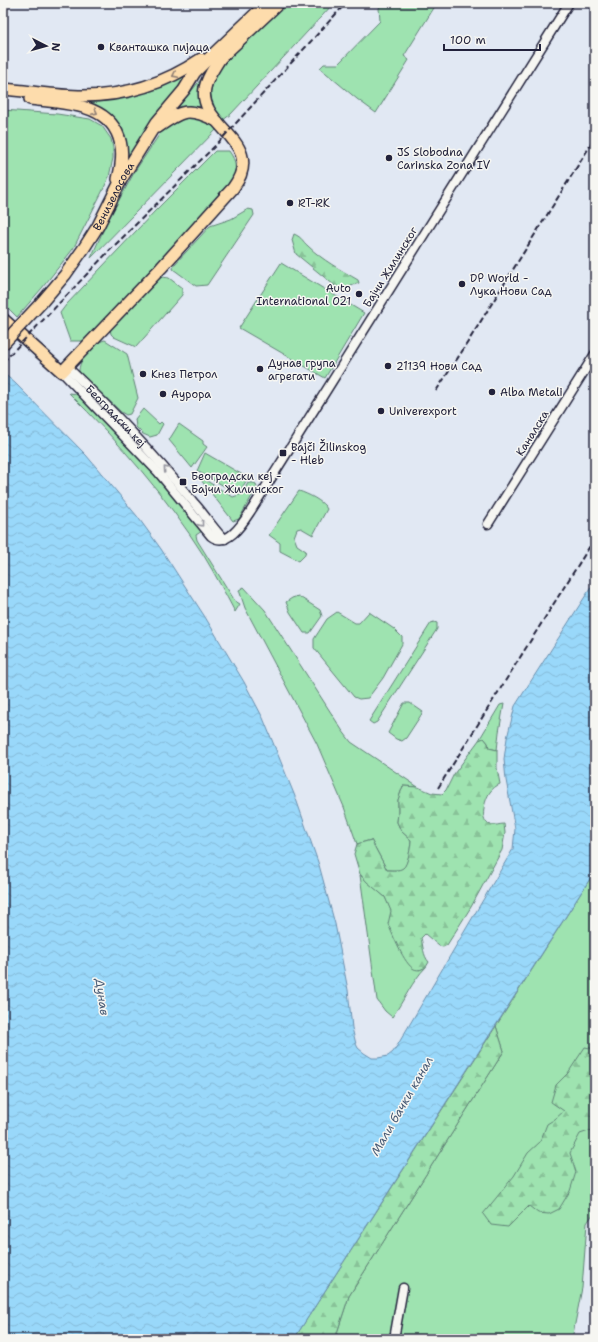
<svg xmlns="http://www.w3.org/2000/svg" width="598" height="1342" viewBox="0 0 598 1342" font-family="'Shantell Sans',sans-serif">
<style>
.grass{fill:#9ee3b0;stroke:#608276}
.forest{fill:url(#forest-firs);stroke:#608276}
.water{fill:url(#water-waves);stroke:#698fae}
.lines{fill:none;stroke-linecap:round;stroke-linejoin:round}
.minor-casing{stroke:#22223b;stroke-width:11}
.major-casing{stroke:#22223b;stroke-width:14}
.minor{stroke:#f6f6f2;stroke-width:8}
.major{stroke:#fddcac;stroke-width:11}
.rail{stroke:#22223b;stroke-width:2;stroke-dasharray:6 3;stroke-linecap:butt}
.major-bridge-casing{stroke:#22223b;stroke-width:14;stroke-linecap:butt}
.major-bridge{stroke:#fddcac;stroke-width:11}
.oneway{stroke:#907f74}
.oneway2{stroke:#9797a0}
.poi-dot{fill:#22223b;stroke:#f6f6f2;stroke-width:1.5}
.labels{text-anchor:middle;stroke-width:3;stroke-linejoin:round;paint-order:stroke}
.poi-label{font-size:11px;fill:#22223b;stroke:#f6f6f2;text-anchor:start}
.street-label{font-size:11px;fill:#22223b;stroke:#f6f6f2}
.water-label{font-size:12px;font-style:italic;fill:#465974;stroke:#f6f6f2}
</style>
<defs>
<pattern id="forest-firs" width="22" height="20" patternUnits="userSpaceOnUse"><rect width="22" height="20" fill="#9ee3b0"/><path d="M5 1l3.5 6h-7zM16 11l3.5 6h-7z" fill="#88c298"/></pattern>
<pattern id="water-waves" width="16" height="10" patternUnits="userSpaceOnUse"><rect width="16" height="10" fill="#99d8fa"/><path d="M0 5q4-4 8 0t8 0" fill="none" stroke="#84b9d7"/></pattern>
</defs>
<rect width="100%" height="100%" fill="#e1e8f3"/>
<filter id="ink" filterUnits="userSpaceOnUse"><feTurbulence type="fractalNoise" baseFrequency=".025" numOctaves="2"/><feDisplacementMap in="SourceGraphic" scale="8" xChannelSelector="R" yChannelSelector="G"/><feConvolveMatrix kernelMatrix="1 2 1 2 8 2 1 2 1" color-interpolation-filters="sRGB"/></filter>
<g filter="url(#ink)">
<g class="grass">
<path d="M286,3H334L231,114L222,121L206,98L208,83L222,62Z"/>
<path d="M382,3H437L404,56L409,60L376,113L357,99L320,68L324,64H338L380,21L379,8Z"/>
<path d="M195,68L126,165L103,110L88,103L67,99L111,97Z"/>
<path d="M202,78L200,88L203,109L175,111Z"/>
<path d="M3,110L57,114L90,119L102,126L111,139L113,148V158L109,177L103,190L73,249L42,288L17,317L3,303Z"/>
<path d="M190,113L219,127L91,258L106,224L135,171L165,126Z"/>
<path d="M215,151H229C237,162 236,168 234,181L84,341H70L60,313L66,305L155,211Z"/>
<path d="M248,209L253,210L254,215L207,285L196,286L173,269L174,265L210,226L231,219Z"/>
<path d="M281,263L364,313L325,378L239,328Z"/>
<path d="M162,277L169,278L182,288V295L136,347L114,337L111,334L110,329L157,279Z"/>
<path d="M105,340L127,354L138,398L130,414L126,415L121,412L79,372C78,360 94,342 105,340Z"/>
<path d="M69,393L77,394L82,397L159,478L202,531L196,535L197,540L235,601L240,604L235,612C225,593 215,574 204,556C166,496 119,442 69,393Z"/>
<path d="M143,409L159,424L161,422L163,424L157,435L150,437L143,434L136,427L135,419Z"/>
<path d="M179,424L203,441V444L207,447L192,468L169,440Z"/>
<path d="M205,453L248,478L240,491L235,492L197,471Z"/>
<path d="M197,475L233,497L242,494L248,483H255L257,487L239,519L233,521Z"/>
<path d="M299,491C308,494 323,501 327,509L313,535L301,528L297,529L294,537L297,545L306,551L304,556L299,561L280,551V543L269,535Z"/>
<path d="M244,587L265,610L342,730L351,742L418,787L403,786L398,800V813L397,822L401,831L411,840C411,845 408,865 404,868C400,871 392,870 387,870L371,840L357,844L344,807L317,744L245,608L239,590Z"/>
<path d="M298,596L320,610L322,616L310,633H304L290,612L286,602L292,598Z"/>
<path d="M337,612L355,623H359L369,612L394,629L402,637V644L383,678L368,698L359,699L354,697L314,648V639L327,619Z"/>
<path d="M434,622L437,623V629L377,722L373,724L369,721L431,623Z"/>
<path d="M404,703H410L423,712L406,738L402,741L396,739L388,733Z"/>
<path d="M504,704L499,732L497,750L489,748L488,743L484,738L479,740L500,705Z"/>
<path d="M595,871V1211L587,1223L582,1288L572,1339H335L349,1296L504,1051L496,1026Z"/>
<path d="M360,875L385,897L419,970L426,967C412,981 404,1001 392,1017L385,1011L377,1000Z"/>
</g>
<g class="forest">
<path d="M294,234C303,238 302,241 308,246C322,260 341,270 358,280L359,283L340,290L296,254L292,240Z"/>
<path d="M484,738L488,743L489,748L497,750V768L500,784C496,786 493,788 490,792C485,799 478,822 491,825C495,826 500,824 504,824L505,833L502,850L471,907L447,945L443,947L439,946L425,934L421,938C423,945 423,956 429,962L426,967C422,969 419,971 414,969C404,964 393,935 388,924L391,911L385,897L367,882L360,874L354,854L357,844L371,840L387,870C392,870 399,871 403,868C408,865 411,845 411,840L401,831L397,822L398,813V800L403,786L418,787L432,793L442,794L446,790L454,774L479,740Z"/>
<path d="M496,1026L504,1051L349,1296L335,1339H294Z"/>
<path d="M585,1047L595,1049V1129L580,1134L570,1153L576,1172L570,1191L559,1209L549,1214L538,1213L529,1206L508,1227L491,1225L483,1214L514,1176L528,1153L540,1142L547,1124L555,1119L564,1111L551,1102L556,1085L568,1073Z"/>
</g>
<path class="water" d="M3,373L15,383L86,455L137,516L161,549L205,617L244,682L263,718L296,799L319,865L335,924L348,990L352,1028L356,1044L358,1048L364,1053L372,1058H378L388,1056L393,1052L397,1046L513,849L515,829L506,780L504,759L507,738L515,706L595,581V871L294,1339H3Z"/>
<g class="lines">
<g class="minor-casing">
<g id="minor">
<path id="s1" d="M67,367C113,410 155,456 195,504C204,514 211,525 220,535L225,539"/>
<path d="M62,372L158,472L211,536C228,549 244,521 252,509L569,3"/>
<path d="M488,524L595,354"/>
<path d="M394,1339L403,1288"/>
</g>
</g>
<g class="major-casing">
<g id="major">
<path d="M216,62L279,3"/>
<path d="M3,89C30,91 56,96 83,96C126,96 166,83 201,59"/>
<path d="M30,99C47,101 63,102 79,106C118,115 128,143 118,179"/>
<path d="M158,127C182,110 188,107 215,120"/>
<path id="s2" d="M42,302L65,275L84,248L98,226L122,178L157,122L184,90L195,72L203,64L267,3"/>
<path d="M3,319L62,372L161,268L233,188C268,141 197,127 205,88C207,77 215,67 220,58"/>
</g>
</g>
<use href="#minor" class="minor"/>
<use href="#major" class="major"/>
<g class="rail">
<path d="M3,362L110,250L216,145L346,3"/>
<path d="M436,391L461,353L595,138"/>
<path d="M438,788L595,538"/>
</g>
<g class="major-bridge-casing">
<path id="major-bridge" d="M3,344L42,302"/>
</g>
<use href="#major-bridge" class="major-bridge"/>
</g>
<defs><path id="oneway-chevron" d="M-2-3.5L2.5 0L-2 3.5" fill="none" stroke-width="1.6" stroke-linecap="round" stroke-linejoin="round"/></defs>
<g class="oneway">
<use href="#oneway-chevron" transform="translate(175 75) rotate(154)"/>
<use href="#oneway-chevron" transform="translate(95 112) rotate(27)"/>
</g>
<g class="oneway2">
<use href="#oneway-chevron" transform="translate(166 469) rotate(-132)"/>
<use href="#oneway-chevron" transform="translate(201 524) rotate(51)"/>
</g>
</g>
<g class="poi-dot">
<circle cx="101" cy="47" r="4"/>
<circle cx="389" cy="158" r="4"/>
<circle cx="290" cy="203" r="4"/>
<circle cx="462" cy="284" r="4"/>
<circle cx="359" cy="294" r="4"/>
<circle cx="388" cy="366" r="4"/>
<circle cx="260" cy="369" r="4"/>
<circle cx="143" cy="374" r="4"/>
<circle cx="492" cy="392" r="4"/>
<circle cx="163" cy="394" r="4"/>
<circle cx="381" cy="411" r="4"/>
<rect x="279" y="449" width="8" height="8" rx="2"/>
<rect x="179" y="478" width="8" height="8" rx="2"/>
</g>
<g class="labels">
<g class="poi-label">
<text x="109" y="51">Кванташка пијаца</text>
<text x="397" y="156">JS Slobodna<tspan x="397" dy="13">Carinska Zona IV</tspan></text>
<text x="298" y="207">RT-RK</text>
<text x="470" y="282">DP World -<tspan x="470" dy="13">Лука Нови Сад</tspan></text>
<text x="351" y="292" text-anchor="end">Auto<tspan x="351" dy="13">International 021</tspan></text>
<text x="268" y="367">Дунав група<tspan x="268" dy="13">агрегати</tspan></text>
<text x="396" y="370">21139 Нови Сад</text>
<text x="151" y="378">Кнез Петрол</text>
<text x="500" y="396">Alba Metali</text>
<text x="171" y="398">Аурора</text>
<text x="389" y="415">Univerexport</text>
<text x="291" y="451">Bajči Žilinskog<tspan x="291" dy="13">- Hleb</tspan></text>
<text x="191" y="480">Београдски кеј -<tspan x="191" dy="13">Бајчи Жилинског</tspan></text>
</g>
<g class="street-label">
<text dy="4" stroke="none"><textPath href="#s2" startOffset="128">Венизелосова</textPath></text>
<text transform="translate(390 267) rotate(-58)" y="4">Бајчи Жилинског</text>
<text dy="4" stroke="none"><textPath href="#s1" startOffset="69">Београдски кеј</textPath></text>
<text transform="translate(532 433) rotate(-58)" y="4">Каналска</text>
</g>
<g class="water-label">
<text transform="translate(102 997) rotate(82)" y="4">Дунав</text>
<text transform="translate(402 1106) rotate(-60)" y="4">Мали бачки канал</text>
</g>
</g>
<rect width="598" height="1342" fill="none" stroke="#f6f6f2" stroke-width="16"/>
<rect x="8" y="8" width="582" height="1326" fill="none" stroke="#22223b" stroke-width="1.5" filter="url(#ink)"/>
<g transform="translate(46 46) rotate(96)" stroke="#f6f6f2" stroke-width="3" paint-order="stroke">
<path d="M0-3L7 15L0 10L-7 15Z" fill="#22223b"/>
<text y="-6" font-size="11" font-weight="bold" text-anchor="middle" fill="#22223b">N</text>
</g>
<path d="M444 44v6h96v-6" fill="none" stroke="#22223b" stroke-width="2"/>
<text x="450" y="44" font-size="12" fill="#22223b" stroke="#f6f6f2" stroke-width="3" paint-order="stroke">100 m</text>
</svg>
